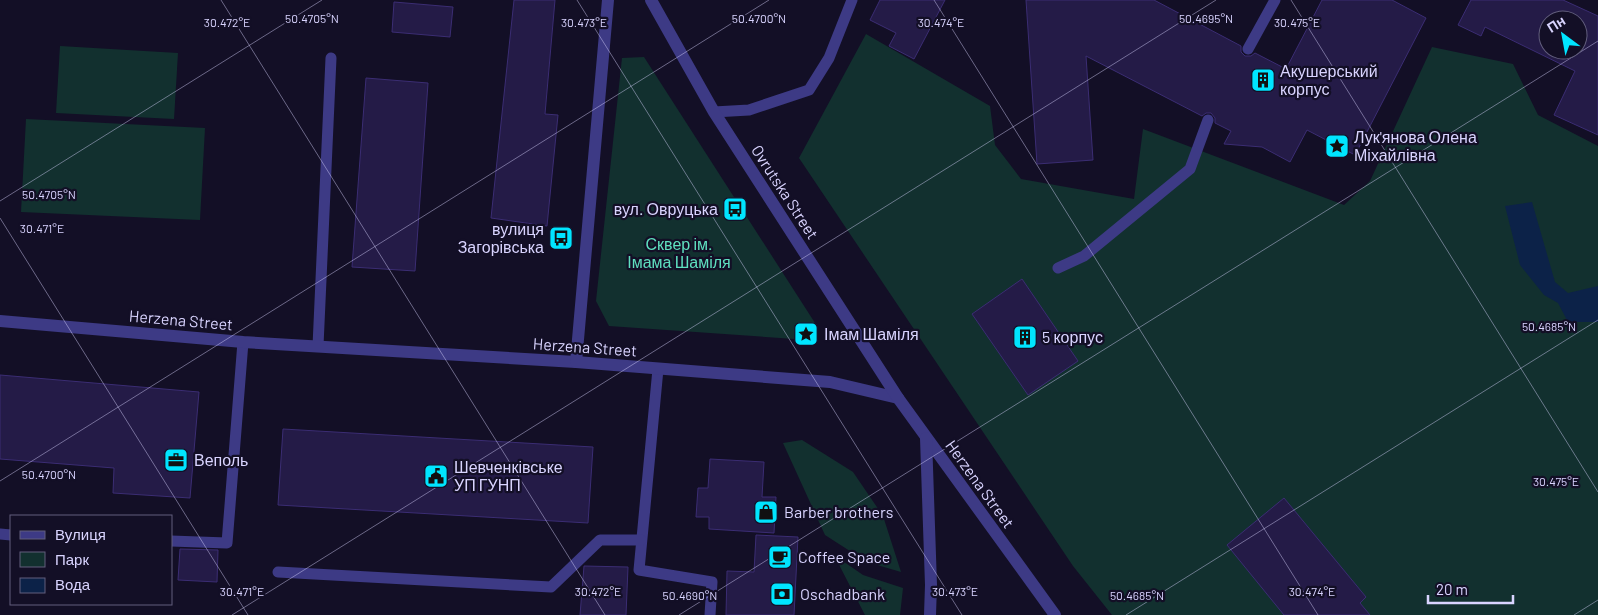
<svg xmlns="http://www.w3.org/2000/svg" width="1598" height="615" viewBox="0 0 1598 615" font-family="Barlow,sans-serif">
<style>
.green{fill:#12302f}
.water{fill:#0c2248}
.building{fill:#241b47;stroke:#3b2d73;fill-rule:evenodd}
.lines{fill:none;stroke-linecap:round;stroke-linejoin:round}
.service{stroke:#3d3a85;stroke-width:11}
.minor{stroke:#3d3a85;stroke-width:12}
.tertiary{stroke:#3d3a85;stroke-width:12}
.ticks{fill:none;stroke:#d9d4ff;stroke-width:1;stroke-opacity:0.45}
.labels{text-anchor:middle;stroke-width:4.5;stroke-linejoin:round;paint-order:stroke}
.poi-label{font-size:16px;fill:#d9d4ff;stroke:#130f26;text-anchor:start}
.street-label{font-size:16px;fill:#d9d4ff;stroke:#130f26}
.park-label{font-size:16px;fill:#5fe0c0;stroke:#130f26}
.ticks-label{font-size:12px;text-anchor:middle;fill:#d9d4ff;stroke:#130f26;stroke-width:4.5;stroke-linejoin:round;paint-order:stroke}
</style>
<rect width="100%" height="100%" fill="#130f26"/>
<g class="green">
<path d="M866,34L990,106L995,145L1021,179L1134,199L1143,129L1344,205L1370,181L1432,47L1513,64L1538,115L1598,146V615H1112L1073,566L799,158Z"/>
<path d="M60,46L178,53L174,119L56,113Z"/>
<path d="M644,57L815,323L809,340L609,326L596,301L622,58Z"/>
<path d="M26,119L205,128L200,220L21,212Z"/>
<path d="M802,440L853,472L883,516L901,572L867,562L825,535L783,443Z"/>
<path d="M834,555L863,575L903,588L900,615H865Z"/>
</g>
<path class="water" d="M1532,202L1555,282L1568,293L1598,286V322H1568L1558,303L1544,295L1520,265L1505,206Z"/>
<g class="building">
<path d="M514,0H555L545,114L558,115L547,226L491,218Z"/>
<path d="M880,0H945L914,59L889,46L896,33L870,20Z"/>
<path d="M1026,0H1154L1241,46V52L1245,56H1251L1255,53L1286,69L1322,0H1392L1426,18L1355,155L1307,130L1290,162L1262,147L1224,144L1231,131L1215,123V118L1211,113H1206L1202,116L1086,56L1093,160L1037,164Z"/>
<path d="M1471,0H1563L1598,16V135L1554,115L1575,71L1485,27L1481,36L1458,25ZM1548,20H1578V50H1548Z"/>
<path d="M394,2L453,7L450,37L392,32Z"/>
<path d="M366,78L428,83L415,271L352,267Z"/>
<path d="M1022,279L1078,361L1028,395L972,314Z"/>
<path d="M0,375L199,392L190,498L113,493L114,468L0,459Z"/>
<path d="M283,429L593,447L588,523L278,505Z"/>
<path d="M710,459L764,462L762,497H776L774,533L709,529V517H696L698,488H708Z"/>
<path d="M1284,498L1366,597L1360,603L1370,615H1284L1227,545Z"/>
<path d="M756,535L798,537L794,615H726L727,571L754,572Z"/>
<path d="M180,549L218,550L217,582L178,580Z"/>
<path d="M584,566L628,567L626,615H580Z"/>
</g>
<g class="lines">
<g class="service">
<path d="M1248,49L1275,0"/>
<path d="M714,112L749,110L809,90L829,58L852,0"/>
<path d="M1058,268L1084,256L1190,169L1208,120"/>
<path d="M318,346L331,58"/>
<path d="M658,369L639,570L712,582L710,615"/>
<path d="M0,534L11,535"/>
<path d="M171,541L227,543L243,342"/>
<path d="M278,572L551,587L600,540H641"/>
</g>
<path class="minor" d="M0,321L243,342L576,362"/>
<g class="tertiary">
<path d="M608,0L576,362L830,382L898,398"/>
<path d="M651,0L714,112L898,398L1055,615"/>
<path d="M926,438L931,585L930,615"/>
</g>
</g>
<path class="ticks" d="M221,0L605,615M577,0L962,615M934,0L1318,615M1291,0L1598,492M0,201L322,0M0,218L248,615M0,481L769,0M232,615L1216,0M679,615L1598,41M1126,615L1598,320M1574,615L1598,600"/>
<defs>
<g id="building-square" transform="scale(1.25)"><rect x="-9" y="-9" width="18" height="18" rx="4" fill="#00e5ff" stroke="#130f26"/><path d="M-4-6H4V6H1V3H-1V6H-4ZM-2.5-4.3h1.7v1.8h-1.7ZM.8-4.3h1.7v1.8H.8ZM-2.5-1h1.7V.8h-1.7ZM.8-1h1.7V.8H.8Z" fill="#111"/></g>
<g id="sight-square" transform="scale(1.25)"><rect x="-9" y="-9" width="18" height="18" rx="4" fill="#00e5ff" stroke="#130f26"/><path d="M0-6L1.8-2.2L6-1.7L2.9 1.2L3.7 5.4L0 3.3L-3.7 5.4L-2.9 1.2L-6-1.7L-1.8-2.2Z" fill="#111"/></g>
<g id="bus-square" transform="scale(1.25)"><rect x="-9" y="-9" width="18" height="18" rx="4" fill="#00e5ff" stroke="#130f26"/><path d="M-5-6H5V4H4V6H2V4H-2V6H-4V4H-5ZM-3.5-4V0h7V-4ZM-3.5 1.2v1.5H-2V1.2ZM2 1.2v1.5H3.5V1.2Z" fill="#111"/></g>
<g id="office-square" transform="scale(1.25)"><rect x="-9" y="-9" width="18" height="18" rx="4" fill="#00e5ff" stroke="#130f26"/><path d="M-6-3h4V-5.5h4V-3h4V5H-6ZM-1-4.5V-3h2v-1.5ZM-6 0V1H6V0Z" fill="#111"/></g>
<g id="civic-square" transform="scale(1.25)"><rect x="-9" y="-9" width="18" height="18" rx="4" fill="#00e5ff" stroke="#130f26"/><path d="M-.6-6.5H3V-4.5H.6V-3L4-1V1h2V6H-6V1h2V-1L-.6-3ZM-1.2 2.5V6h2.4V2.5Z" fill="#111"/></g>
<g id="shop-square" transform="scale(1.25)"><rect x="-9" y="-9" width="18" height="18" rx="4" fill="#00e5ff" stroke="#130f26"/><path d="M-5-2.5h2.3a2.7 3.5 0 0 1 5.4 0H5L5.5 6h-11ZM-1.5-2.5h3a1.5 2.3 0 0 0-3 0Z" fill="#111"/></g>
<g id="cafe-square" transform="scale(1.25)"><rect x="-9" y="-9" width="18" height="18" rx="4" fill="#00e5ff" stroke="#130f26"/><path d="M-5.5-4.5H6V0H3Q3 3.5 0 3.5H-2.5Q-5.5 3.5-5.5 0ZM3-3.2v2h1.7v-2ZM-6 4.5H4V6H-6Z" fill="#111"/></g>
<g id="bank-square" transform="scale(1.25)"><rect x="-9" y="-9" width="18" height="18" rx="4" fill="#00e5ff" stroke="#130f26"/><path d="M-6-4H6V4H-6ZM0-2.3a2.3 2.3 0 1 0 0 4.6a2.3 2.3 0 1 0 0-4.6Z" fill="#111"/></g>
</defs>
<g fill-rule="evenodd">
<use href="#building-square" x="1263" y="80"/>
<use href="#sight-square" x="1337" y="146"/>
<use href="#bus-square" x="735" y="209"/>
<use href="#bus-square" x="561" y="238"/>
<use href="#sight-square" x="806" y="334"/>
<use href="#building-square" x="1025" y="337"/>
<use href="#office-square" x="176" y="460"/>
<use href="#civic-square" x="436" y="476"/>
<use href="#shop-square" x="766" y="512"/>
<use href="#cafe-square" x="780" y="557"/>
<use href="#bank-square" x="782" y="594"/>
</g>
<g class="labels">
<g class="poi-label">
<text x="1280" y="77">Акушерський<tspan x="1280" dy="18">корпус</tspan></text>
<text x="1354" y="143">Лук'янова Олена<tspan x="1354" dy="18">Міхайлівна</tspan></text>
<text x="718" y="215" text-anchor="end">вул. Овруцька</text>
<text x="544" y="235" text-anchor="end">вулиця<tspan x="544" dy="18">Загорівська</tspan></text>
<text x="824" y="340">Імам Шаміля</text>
<text x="1042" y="343">5 корпус</text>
<text x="194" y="466">Веполь</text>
<text x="454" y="473">Шевченківське<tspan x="454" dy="18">УП ГУНП</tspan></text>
<text x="784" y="518">Barber brothers</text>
<text x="798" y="563">Coffee Space</text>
<text x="800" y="600">Oschadbank</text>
</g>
<g class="street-label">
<text transform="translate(785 192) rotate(57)" y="6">Ovrutska Street</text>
<text transform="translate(181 320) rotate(5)" y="6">Herzena Street</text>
<text transform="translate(585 347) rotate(4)" y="6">Herzena Street</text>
<text transform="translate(980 484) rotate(54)" y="6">Herzena Street</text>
</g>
<g class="park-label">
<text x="679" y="250">Сквер ім.<tspan x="679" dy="18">Імама Шаміля</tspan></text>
</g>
</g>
<g class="ticks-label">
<text x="312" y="23">50.4705°N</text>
<text x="759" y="23">50.4700°N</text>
<text x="1206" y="23">50.4695°N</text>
<text x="227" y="27">30.472°E</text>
<text x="584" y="27">30.473°E</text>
<text x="941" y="27">30.474°E</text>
<text x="1297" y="27">30.475°E</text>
<text x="49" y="199">50.4705°N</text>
<text x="42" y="233">30.471°E</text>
<text x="1549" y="331">50.4685°N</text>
<text x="49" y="479">50.4700°N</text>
<text x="1556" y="486">30.475°E</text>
<text x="242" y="596">30.471°E</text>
<text x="598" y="596">30.472°E</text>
<text x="955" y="596">30.473°E</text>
<text x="1312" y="596">30.474°E</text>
<text x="690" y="600">50.4690°N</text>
<text x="1137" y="600">50.4685°N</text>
</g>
<rect x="10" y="515" width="162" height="90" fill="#130f26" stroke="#625e7d"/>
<rect x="20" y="531" width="25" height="8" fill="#3d3a85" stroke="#625e7d"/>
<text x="55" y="540" font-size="15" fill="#d9d4ff">Вулиця</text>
<rect x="20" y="552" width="25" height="15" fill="#12302f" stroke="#625e7d"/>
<text x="55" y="565" font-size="15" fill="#d9d4ff">Парк</text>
<rect x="20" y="578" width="25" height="15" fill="#0c2248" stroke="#625e7d"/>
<text x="55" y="590" font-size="15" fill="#d9d4ff">Вода</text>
<g transform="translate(1563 35) rotate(328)"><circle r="24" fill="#130f26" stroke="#625e7d"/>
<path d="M0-4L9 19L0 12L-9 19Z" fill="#00e5ff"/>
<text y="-8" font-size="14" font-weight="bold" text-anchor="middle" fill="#d9d4ff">Пн</text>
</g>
<path d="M1428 595v8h85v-8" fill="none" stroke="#d9d4ff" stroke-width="2.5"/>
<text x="1436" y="595" font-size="15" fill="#d9d4ff" stroke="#130f26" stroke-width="4" paint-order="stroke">20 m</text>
</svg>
